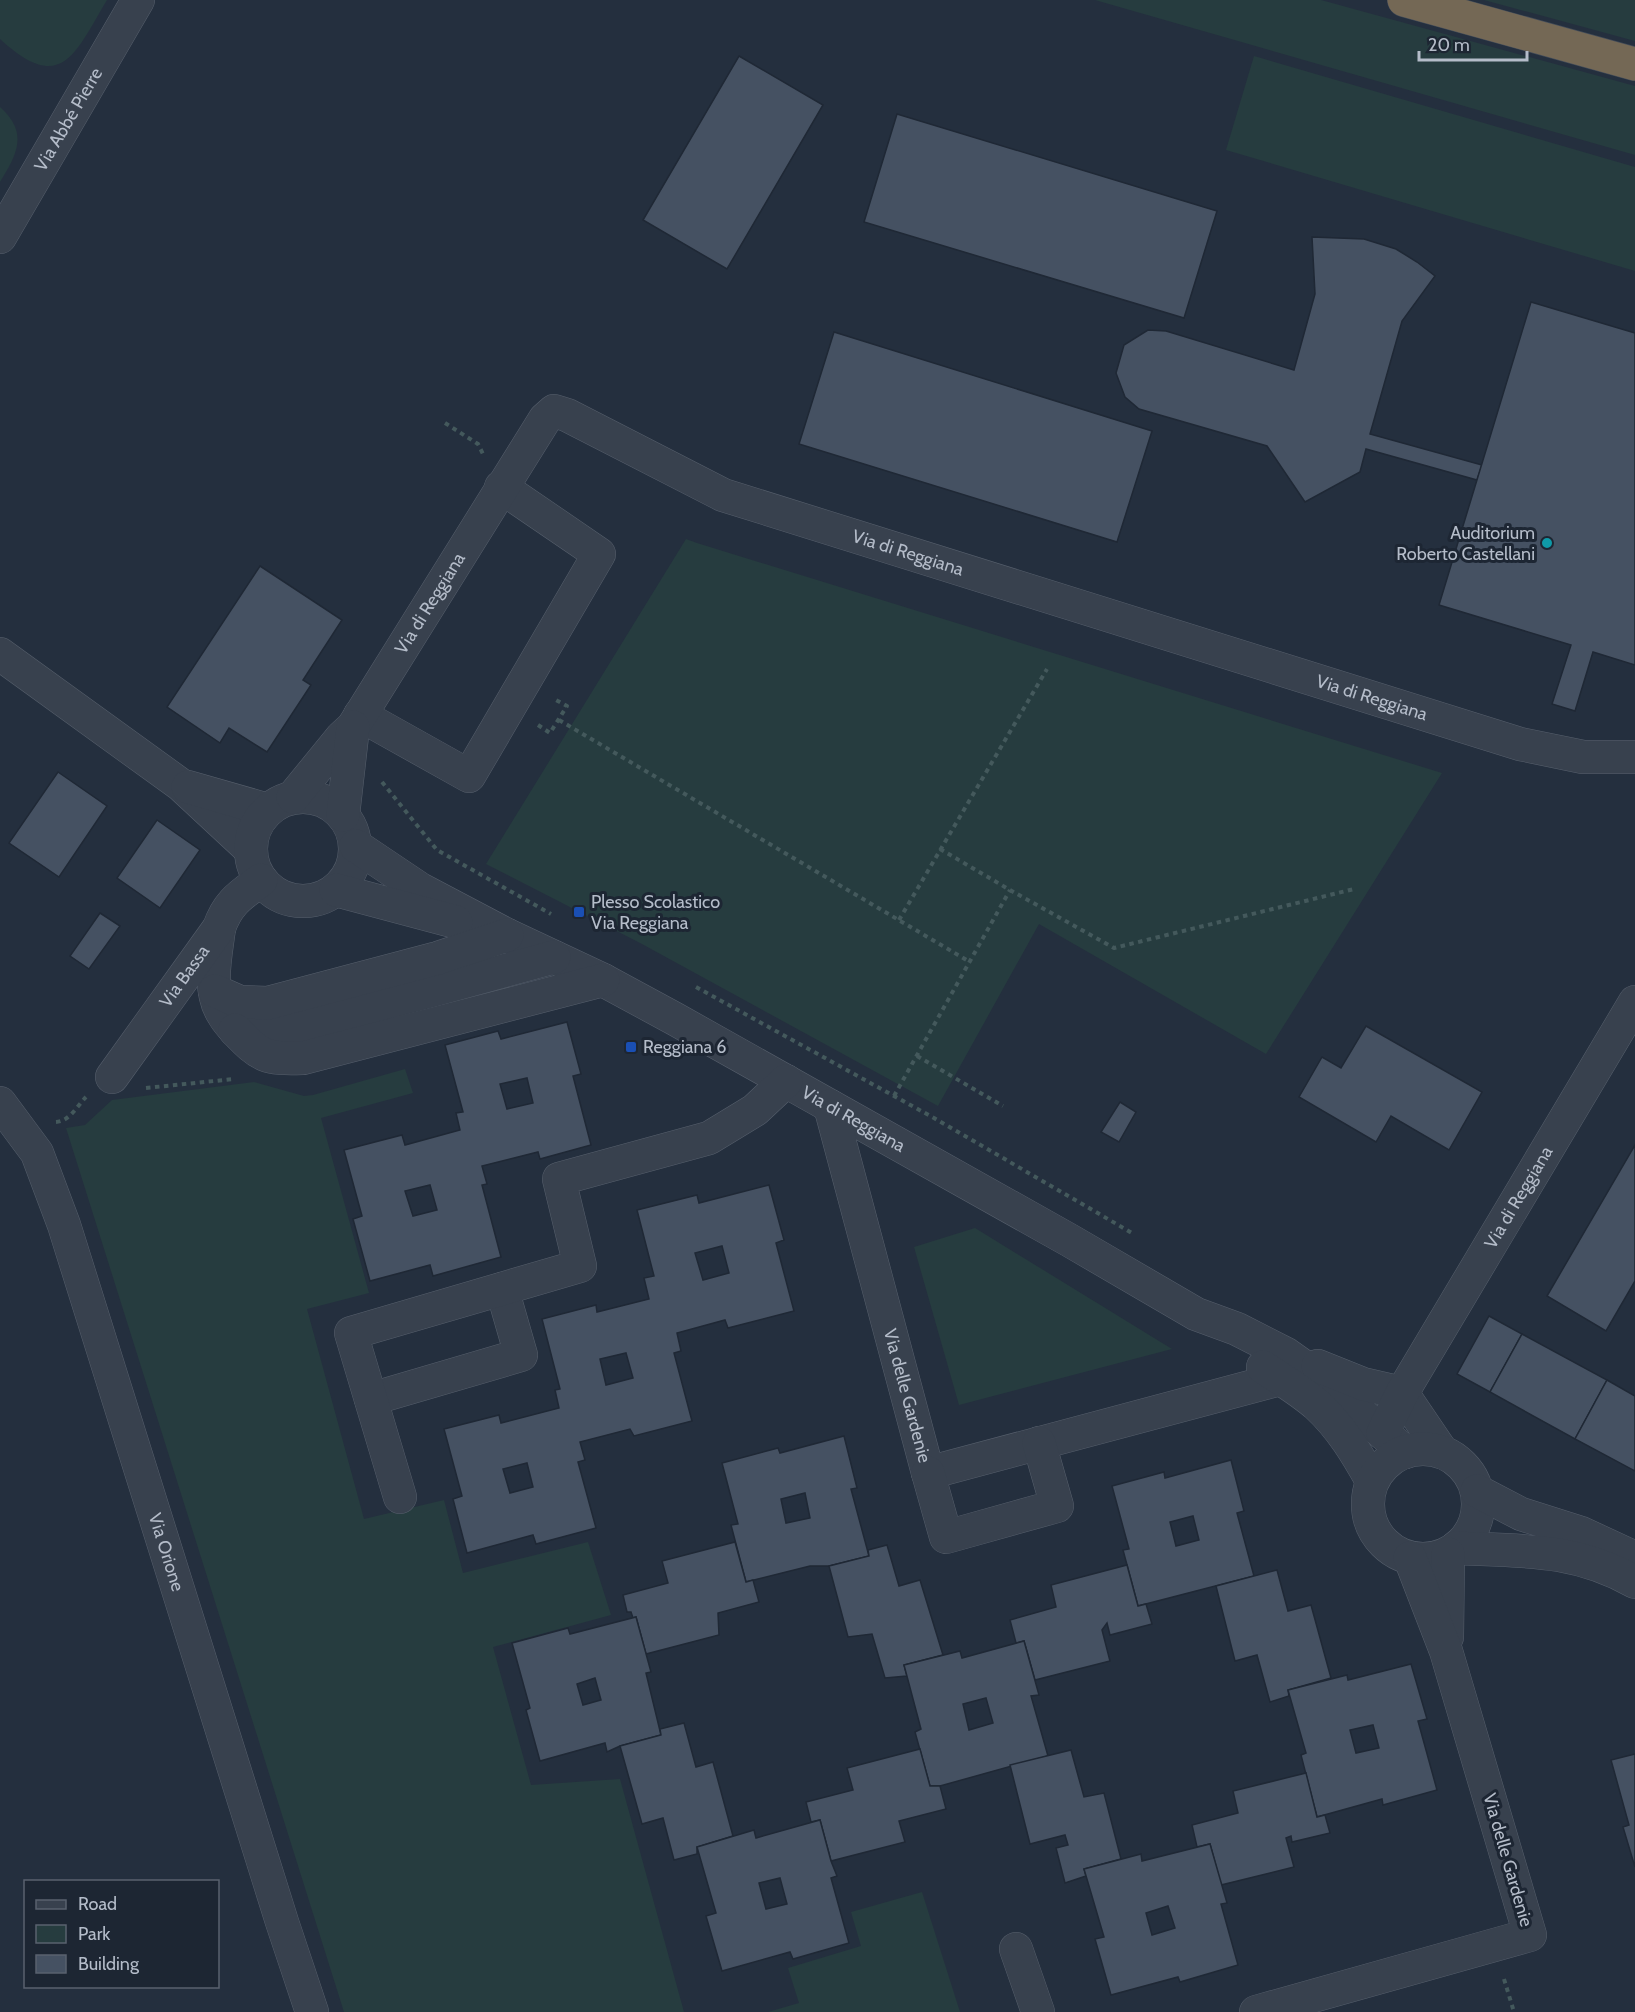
<svg xmlns="http://www.w3.org/2000/svg" width="1635" height="2012" viewBox="0 0 1635 2012" font-family="Cabin,sans-serif">
<style>
.green{fill:#263c3f}
.building{fill:#455162;stroke:#1f2835;stroke-width:1.5;fill-rule:evenodd}
.lines{fill:none;stroke-linecap:round;stroke-linejoin:round}
.minor-casing{stroke:#565f6c;stroke-width:34}
.highway-casing{stroke:#434c59;stroke-width:34}
.path{stroke:#44595c;stroke-width:4;stroke-dasharray:4.5 4.5;stroke-linecap:butt}
.minor{stroke:#38414e;stroke-width:33}
.highway{stroke:#746855;stroke-width:33}
.culture-dot{fill:#0f9aa8;stroke:#1d2633;stroke-width:2}
.transit-dot{fill:#1a4fb4;stroke:#1d2633;stroke-width:2}
.labels{text-anchor:middle;stroke-width:6;stroke-linejoin:round;paint-order:stroke}
.street-label{font-size:18px;fill:#b4bcc9;stroke:#1d2633}
.poi-label{font-size:18px;fill:#b4bcc9;stroke:#1d2633;text-anchor:start}
</style>
<rect width="100%" height="100%" fill="#242f3e"/>
<g class="green">
<path d="M0,0H107C75,53 62,96 0,39Z"/>
<path d="M1095,0H1321L1635,86V155Z"/>
<path d="M1484,0H1635V41Z"/>
<path d="M1254,56L1635,167V271L1226,150Z"/>
<path d="M0,107C29,133 17,154 0,182Z"/>
<path d="M686,539L697,543L1442,773L1266,1054L1039,924L938,1106L642,944L486,864Z"/>
<path d="M405,1069L413,1093L321,1118L369,1293L307,1309L364,1519L444,1500L463,1573L588,1542L611,1615L493,1647L531,1785L620,1779L684,2012H344L66,1128L85,1125L112,1100L254,1082L304,1096L313,1095Z"/>
<path d="M975,1228L1172,1349L959,1405L914,1247Z"/>
<path d="M922,1892L960,2012H768L799,2003L788,1968L861,1946L851,1912Z"/>
</g>
<g class="building">
<path d="M739,56L823,105L727,269L643,220Z"/>
<path d="M897,114L1217,211L1184,318L864,222Z"/>
<path d="M1312,237L1364,239L1396,249L1417,262L1435,276L1402,321L1370,434L1482,465L1477,480L1366,449L1360,472L1305,502L1267,446L1139,409L1125,397L1116,373L1124,345L1148,330L1166,331L1294,370L1315,294Z"/>
<path d="M1531,302L1635,333V665L1593,652L1575,711L1552,704L1571,645L1439,605Z"/>
<path d="M834,332L1152,431L1117,542L799,444Z"/>
<path d="M260,566L342,620L303,680L311,685L267,752L229,728L220,743L167,707Z"/>
<path d="M58,772L107,806L59,877L9,843Z"/>
<path d="M157,820L200,850L160,908L117,878Z"/>
<path d="M100,913L120,926L89,969L70,956Z"/>
<path d="M567,1022L581,1074L573,1076L591,1145L540,1159L538,1152L482,1166L487,1184L482,1185L501,1257L433,1276L430,1265L370,1281L353,1219L362,1216L344,1150L402,1135L405,1145L460,1130L456,1113L463,1112L445,1045L498,1031L501,1039ZM527,1078L533,1103L507,1109L500,1084ZM430,1185L437,1210L413,1216L405,1191Z"/>
<path d="M1366,1026L1482,1092L1449,1150L1391,1116L1376,1142L1299,1097L1322,1057L1341,1068Z"/>
<path d="M1120,1102L1136,1112L1119,1142L1101,1132Z"/>
<path d="M1635,1145V1281L1606,1331L1547,1296Z"/>
<path d="M769,1185L784,1240L776,1243L794,1311L728,1328L725,1320L677,1333L681,1351L674,1353L692,1421L634,1436L630,1429L580,1442L585,1460L578,1462L596,1528L536,1544L533,1535L467,1553L453,1499L462,1496L444,1429L499,1415L501,1423L559,1408L555,1390L560,1389L542,1319L596,1305L597,1312L649,1299L644,1278L654,1276L637,1210L697,1195L699,1203ZM722,1246L729,1273L703,1280L695,1253ZM626,1353L633,1378L606,1385L600,1359ZM527,1463L533,1487L510,1493L503,1469Z"/>
<path d="M1489,1316L1522,1334L1490,1392L1457,1374Z"/>
<path d="M1522,1334L1607,1380L1575,1439L1490,1392Z"/>
<path d="M1607,1380L1635,1396V1471L1575,1439Z"/>
<path d="M844,1436L857,1488L851,1489L869,1556L829,1566H810L746,1582L731,1525L738,1524L722,1463L778,1448L780,1453ZM805,1493L810,1518L786,1523L781,1499Z"/>
<path d="M1231,1460L1244,1511L1237,1513L1254,1576L1138,1606L1123,1550L1129,1549L1112,1486L1164,1472L1165,1478ZM1193,1516L1199,1540L1176,1546L1170,1522Z"/>
<path d="M735,1542L746,1582L753,1580L759,1602L718,1613L719,1635L646,1654L636,1617L633,1618L631,1612H627L623,1595L668,1583L662,1561Z"/>
<path d="M887,1545L899,1586L920,1580L943,1655L904,1665L907,1676L885,1678L872,1634L848,1637L829,1566L869,1556L868,1550Z"/>
<path d="M1127,1565L1138,1606L1146,1604L1152,1624L1110,1635L1107,1623L1102,1630L1110,1661L1035,1680L1024,1641L1016,1643L1010,1620L1056,1607L1051,1585Z"/>
<path d="M1277,1570L1288,1611L1311,1605L1331,1678L1288,1690L1289,1696L1270,1702L1257,1655L1235,1661L1216,1586Z"/>
<path d="M636,1617L651,1672L646,1673L661,1735L620,1746L607,1752L605,1743L540,1761L526,1710L530,1708L512,1643L568,1628L570,1634ZM595,1678L601,1700L583,1705L577,1684Z"/>
<path d="M1024,1641L1039,1695L1031,1696L1048,1756L940,1786H930L915,1732L921,1729L904,1665L960,1651L962,1658ZM986,1698L993,1723L969,1730L963,1704Z"/>
<path d="M1411,1664L1427,1719L1418,1721L1437,1790L1383,1805L1382,1799L1317,1817L1301,1755L1306,1753L1288,1690L1347,1675L1348,1680ZM1373,1725L1379,1748L1356,1753L1350,1730Z"/>
<path d="M684,1723L696,1767L713,1762L733,1836L697,1847V1854L674,1860L663,1818L642,1824L620,1746L661,1735L660,1729Z"/>
<path d="M920,1749L930,1786H940L946,1809L899,1821L905,1842L831,1861L820,1820L811,1822L806,1802L853,1790L847,1768Z"/>
<path d="M1071,1750L1084,1797L1104,1793L1121,1859L1084,1869L1086,1876L1065,1883L1056,1848L1068,1845L1065,1835L1030,1844L1010,1765Z"/>
<path d="M1635,1754V1867L1623,1827L1629,1825L1611,1760Z"/>
<path d="M1306,1773L1317,1817L1325,1815L1330,1833L1292,1842L1291,1836L1286,1838L1294,1867L1221,1885L1210,1844L1197,1847L1192,1825L1238,1813L1233,1791Z"/>
<path d="M820,1820L831,1861L837,1876L831,1878L849,1943L793,1959L790,1952L722,1971L706,1916L716,1913L697,1847L754,1830L756,1838ZM780,1878L787,1904L766,1909L759,1883Z"/>
<path d="M1210,1844L1227,1903L1221,1904L1238,1965L1180,1982L1178,1977L1111,1995L1095,1939L1104,1937L1084,1869L1141,1854L1142,1861ZM1168,1906L1175,1928L1152,1935L1146,1913Z"/>
</g>
<g class="lines">
<g class="minor-casing">
<g id="minor">
<path id="s1" d="M0,237L138,0"/>
<path d="M0,654L181,785L251,850"/>
<path d="M360,715L469,776L599,554L501,487"/>
<path d="M188,787L268,810"/>
<circle cx="303" cy="849" r="52"/>
<path id="s2" d="M293,797L342,737L353,727L545,419L554,411L567,415L723,495L1520,744L1583,757H1635"/>
<path d="M343,815L353,727"/>
<path id="s3" d="M356,846L420,889L507,935L603,980L675,1019L1069,1240L1196,1314L1237,1329L1286,1354L1320,1378L1405,1452"/>
<path d="M336,890L456,922"/>
<path d="M219,928C216,954 207,990 223,1014C226,1020 231,1025 235,1030L262,1032L284,1031L554,957"/>
<path d="M215,991L240,1002L268,1003L438,958L507,935"/>
<path d="M235,1030C261,1057 265,1059 303,1058L603,980"/>
<path id="s4" d="M112,1077L219,928C228,902 241,895 261,880"/>
<path id="s5" d="M0,1103L37,1153L64,1225L282,1922L312,2012"/>
<path id="s6" d="M830,1106L928,1473L1280,1379"/>
<path d="M1318,1366L1363,1384L1402,1393L1442,1452"/>
<path d="M1263,1367C1281,1379 1301,1391 1317,1405C1341,1427 1357,1454 1372,1481"/>
<path d="M371,1399L521,1355L502,1289"/>
<path id="s7" d="M1383,1433L1402,1393L1635,1002"/>
<circle cx="1423" cy="1504" r="55"/>
<path d="M928,1473L946,1537L1057,1506L1039,1443"/>
<path d="M1477,1491L1521,1514L1581,1533L1631,1556"/>
<path d="M400,1497L351,1333L580,1266L559,1179L709,1138L755,1110L786,1081"/>
<path d="M1456,1548C1522,1551 1575,1548 1635,1582"/>
<path d="M1447,1637L1448,1554"/>
<path d="M1016,1949L1038,2012"/>
<path d="M1256,2012L1530,1935L1446,1651L1410,1558"/>
</g>
</g>
<g class="highway-casing">
<path id="highway" d="M1404,0L1635,64"/>
</g>
<g class="path">
<path d="M445,423L478,444L483,454"/>
<path d="M559,720L970,962"/>
<path d="M538,725L550,733L567,706L554,699"/>
<path d="M382,782L437,850L551,914"/>
<path d="M940,849L1010,890L1114,948L1354,889"/>
<path d="M899,920L1047,669"/>
<path d="M696,987L934,1118L1132,1233"/>
<path d="M917,1056L1003,1106"/>
<path d="M146,1088L234,1079"/>
<path d="M894,1096L1010,890"/>
<path d="M56,1122C70,1121 77,1106 86,1097"/>
<path d="M1504,1979L1514,2012"/>
</g>
<use href="#minor" class="minor"/>
<use href="#highway" class="highway"/>
</g>
<circle class="culture-dot" cx="1547" cy="543" r="6"/>
<g class="transit-dot">
<rect x="573" y="906" width="12" height="12" rx="3"/>
<rect x="625" y="1041" width="12" height="12" rx="3"/>
</g>
<g class="labels">
<g class="street-label">
<text dy="6" stroke="none"><textPath href="#s1" startOffset="136">Via Abbé Pierre</textPath></text>
<text dy="6" stroke="none"><textPath href="#s2" startOffset="850">Via di Reggiana</textPath></text>
<text dy="6" stroke="none"><textPath href="#s2" startOffset="238">Via di Reggiana</textPath></text>
<text dy="6" stroke="none"><textPath href="#s2" startOffset="1336">Via di Reggiana</textPath></text>
<text dy="6" stroke="none"><textPath href="#s4" startOffset="124">Via Bassa</textPath></text>
<text dy="6" stroke="none"><textPath href="#s3" startOffset="568">Via di Reggiana</textPath></text>
<text dy="6" stroke="none"><textPath href="#s7" startOffset="272">Via di Reggiana</textPath></text>
<text dy="6" stroke="none"><textPath href="#s6" startOffset="300">Via delle Gardenie</textPath></text>
<text dy="6" stroke="none"><textPath href="#s5" startOffset="482">Via Orione</textPath></text>
<text transform="translate(1508 1860) rotate(74)" y="6">Via delle Gardenie</text>
</g>
<g class="poi-label">
<text x="1535" y="539" text-anchor="end">Auditorium<tspan x="1535" dy="21">Roberto Castellani</tspan></text>
<text x="591" y="908">Plesso Scolastico<tspan x="591" dy="21">Via Reggiana</tspan></text>
<text x="643" y="1053">Reggiana 6</text>
</g>
</g>
<rect x="24" y="1880" width="195" height="108" fill="#1d2633" stroke="#59626f" stroke-width="1.5"/>
<rect x="36" y="1900" width="30" height="9" fill="#38414e" stroke="#59626f" stroke-width="1.5"/>
<text x="78" y="1910" font-size="18" fill="#b4bcc9">Road</text>
<rect x="36" y="1925" width="30" height="18" fill="#263c3f" stroke="#59626f" stroke-width="1.5"/>
<text x="78" y="1940" font-size="18" fill="#b4bcc9">Park</text>
<rect x="36" y="1955" width="30" height="18" fill="#455162" stroke="#59626f" stroke-width="1.5"/>
<text x="78" y="1970" font-size="18" fill="#b4bcc9">Building</text>
<path d="M1419 51v9h108v-9" fill="none" stroke="#b4bcc9" stroke-width="3"/>
<text x="1428" y="51" font-size="18" fill="#b4bcc9" stroke="#1d2633" stroke-width="4.5" paint-order="stroke">20 m</text>
</svg>
